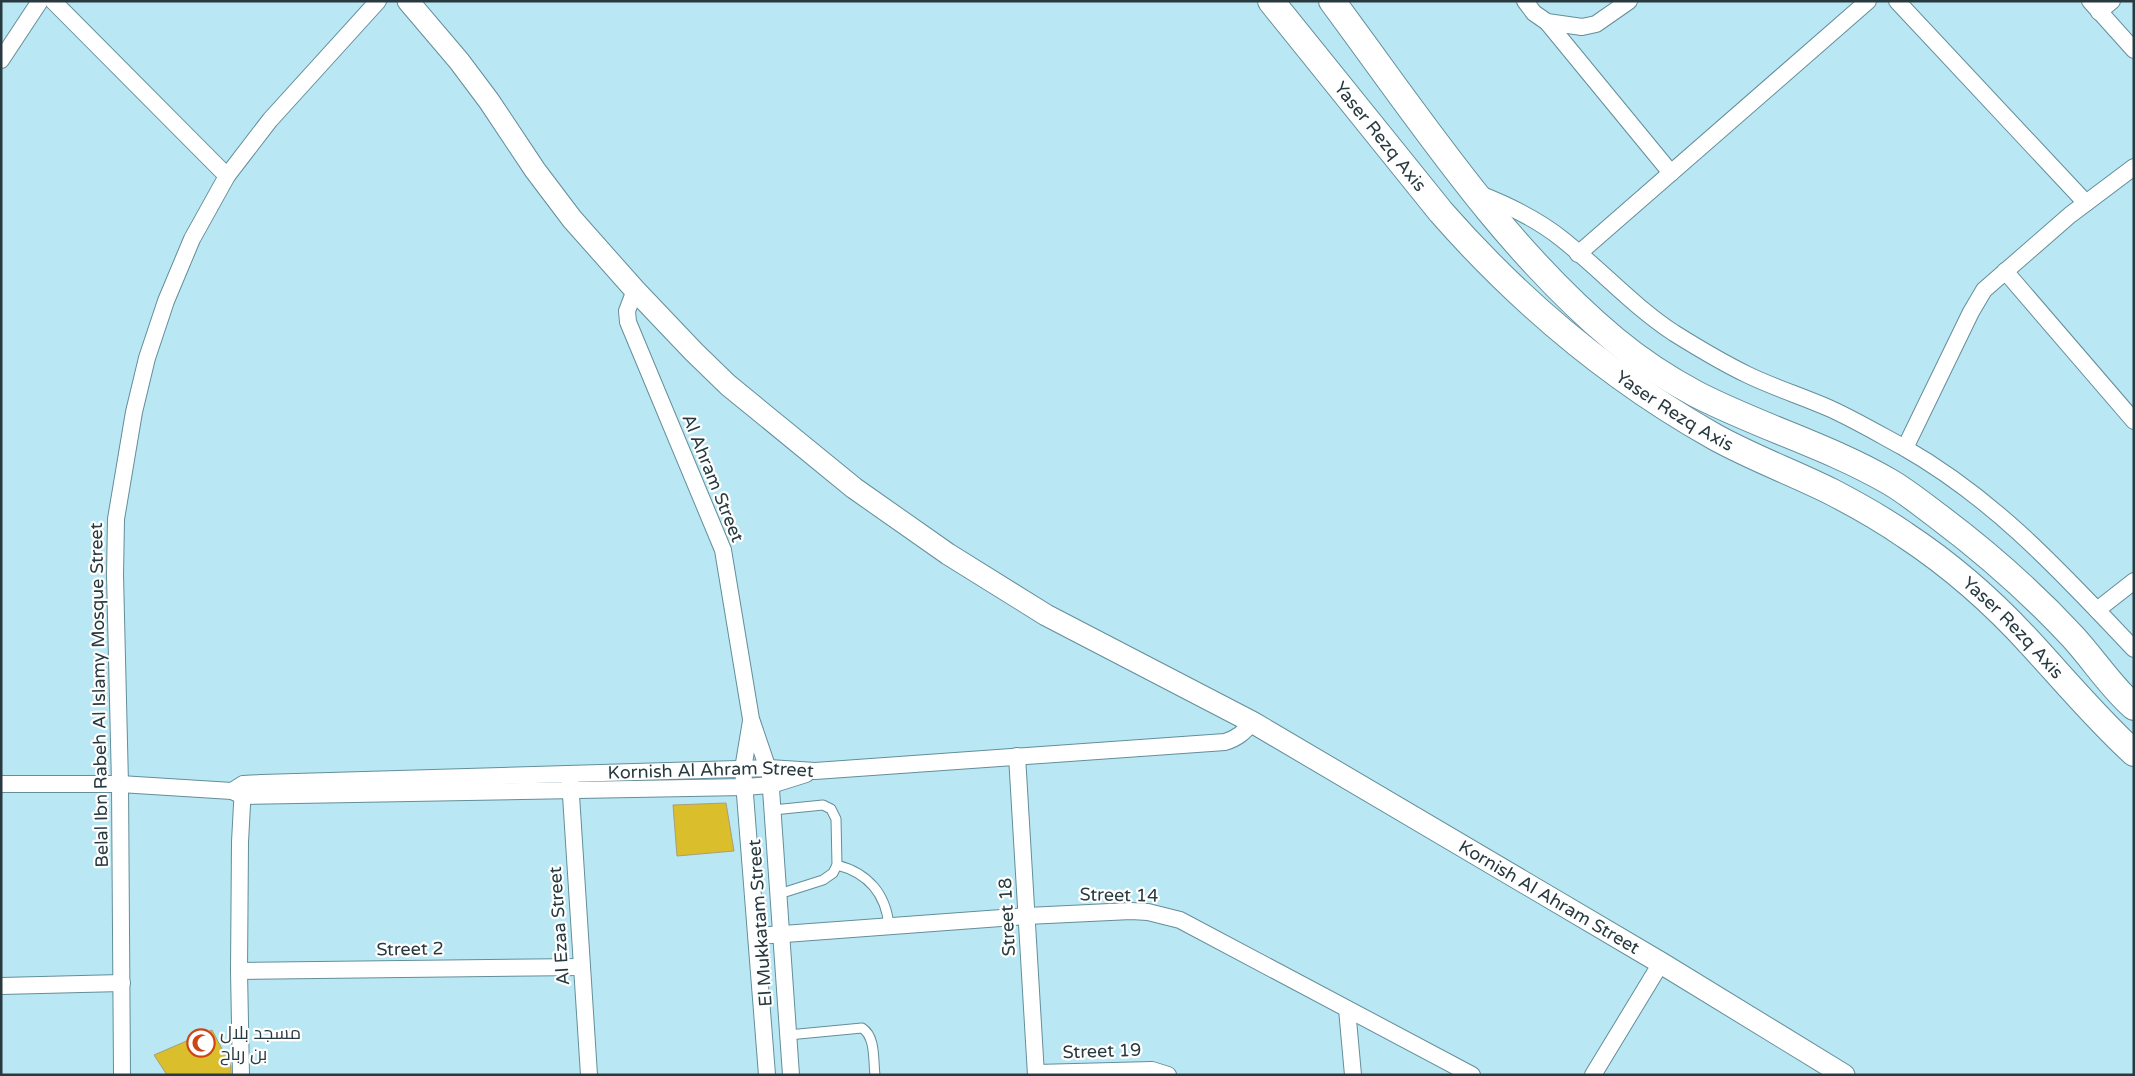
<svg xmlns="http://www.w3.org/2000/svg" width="2135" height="1076" viewBox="0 0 2135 1076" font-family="'Varela Round',Cairo,sans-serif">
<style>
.building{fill:#dabe2b;stroke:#a69f7b}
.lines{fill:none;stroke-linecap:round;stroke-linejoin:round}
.service-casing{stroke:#638e9a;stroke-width:11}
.minor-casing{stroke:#638e9a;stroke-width:18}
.tertiary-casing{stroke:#638e9a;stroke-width:23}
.primary-casing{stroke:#638e9a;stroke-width:28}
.service{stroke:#fff;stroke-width:9}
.minor{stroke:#fff;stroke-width:16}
.tertiary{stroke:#fff;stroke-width:21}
.primary{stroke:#fff;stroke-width:26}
.labels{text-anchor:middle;stroke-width:4.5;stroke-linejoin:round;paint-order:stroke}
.street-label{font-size:18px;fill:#283a3f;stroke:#fff}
.poi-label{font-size:18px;fill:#283a3f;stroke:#fff;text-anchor:start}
</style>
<rect width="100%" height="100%" fill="#b9e7f4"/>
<g class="building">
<path d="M726,803L734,851L677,856L673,805Z"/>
<path d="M212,1030L231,1066V1075H167L154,1055Z"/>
</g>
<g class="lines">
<g class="service-casing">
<g id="service">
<path d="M773,810L823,805L831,809L836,819L837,865L833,873L823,880L779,894"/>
<path d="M837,865C868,873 886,894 889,926"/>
<path d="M788,1035L862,1028C876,1037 873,1060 875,1075"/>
</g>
</g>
<g class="minor-casing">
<g id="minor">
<path d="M53,1L227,176"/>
<path d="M1525,1L1534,13L1547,22L1582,27L1596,24L1629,1"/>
<path d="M1897,1L2086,203"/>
<path d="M2090,1L2134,50"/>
<path d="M2099,12L2112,1"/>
<path d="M1547,22L1671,173"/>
<path d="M1,60L40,1"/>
<path d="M1477,193C1508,205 1537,219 1562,239C1601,270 1633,306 1674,333C1698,348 1723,363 1748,375C1775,388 1804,397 1831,409C1855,420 1879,434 1903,447C1996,500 2061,572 2134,649"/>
<path d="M1578,254L1868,1"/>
<path d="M2005,271L2134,421"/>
<path d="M635,290L627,311L628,322L723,550L751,719L770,775L791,1075"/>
<path d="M1905,448L1971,312L1984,290L2070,215L2134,167"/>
<path d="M2097,610L2134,581"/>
<path d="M751,721L743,769L767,1075"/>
<path d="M1017,756L1036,1075"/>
<path d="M570,780L589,1075"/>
<path d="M1,784H120L232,791L243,796L745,787L771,785L806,774"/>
<path id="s1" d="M232,791L243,784L261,783L769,768L815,771L1225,742C1237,738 1244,733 1252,722"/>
<path d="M757,936L1027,916L1131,911L1148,912L1180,920L1472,1075"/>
<path d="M239,971L582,967"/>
<path d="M1,986L122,983"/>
<path d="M1347,1009L1353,1075"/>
<path d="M1036,1073L1152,1070L1168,1075"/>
<path d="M122,1075L120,784L115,575L116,519L134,412L147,358L166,301L192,239L227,176L270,120L378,1"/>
<path d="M241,1075L239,971L240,842L243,786"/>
<path d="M1593,1075L1661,963"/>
</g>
</g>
<g class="tertiary-casing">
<g id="tertiary">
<path id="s2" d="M408,1L459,61L489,101L535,170L572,219L635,290L694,352L728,385L854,488L948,554L1046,615L1252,722L1661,963L1844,1075"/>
</g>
</g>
<g class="primary-casing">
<g id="primary">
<path id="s3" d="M1271,1L1441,212C1520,302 1610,378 1715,437C1753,458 1794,473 1832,492C1857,505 1882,519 1905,535C1952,566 1995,604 2033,646C2066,682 2097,719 2134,753"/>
<path d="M1332,1C1419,118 1502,246 1615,340C1639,360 1668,379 1696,394C1760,427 1828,446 1890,482C1907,492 1923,505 1939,517C1987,553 2032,593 2073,637C2094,660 2111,687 2134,707"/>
</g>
</g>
<use href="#service" class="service"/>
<use href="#minor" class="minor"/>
<use href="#tertiary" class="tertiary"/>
<use href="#primary" class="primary"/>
</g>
<defs>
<g id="mosque-ring" transform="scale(1.4375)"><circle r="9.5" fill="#fff" stroke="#cd4515" stroke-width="1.5"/><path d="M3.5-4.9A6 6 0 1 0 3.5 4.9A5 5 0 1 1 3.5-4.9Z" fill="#cd4515"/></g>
</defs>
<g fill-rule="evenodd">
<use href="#mosque-ring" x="201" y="1043"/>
</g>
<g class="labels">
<g class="street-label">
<text dy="6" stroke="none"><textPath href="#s3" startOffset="174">Yaser Rezq Axis</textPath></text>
<text dy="6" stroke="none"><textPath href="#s3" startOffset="579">Yaser Rezq Axis</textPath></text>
<text transform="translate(713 478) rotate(68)" y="6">Al Ahram Street</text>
<text dy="6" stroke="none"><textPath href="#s3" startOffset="984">Yaser Rezq Axis</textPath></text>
<text transform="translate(99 695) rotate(-91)" y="6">Belal Ibn Rabeh Al Islamy Mosque Street</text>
<text dy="6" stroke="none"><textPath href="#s1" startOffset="481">Kornish Al Ahram Street</textPath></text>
<text transform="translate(1119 895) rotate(1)" y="6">Street 14</text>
<text dy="6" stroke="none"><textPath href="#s2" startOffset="1471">Kornish Al Ahram Street</textPath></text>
<text transform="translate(1007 917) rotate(-93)" y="6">Street 18</text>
<text transform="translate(760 923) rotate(-94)" y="6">El Mukkatam Street</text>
<text transform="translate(559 926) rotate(-94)" y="6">Al Ezaa Street</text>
<text transform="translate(410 949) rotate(-1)" y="6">Street 2</text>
<text transform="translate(1102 1051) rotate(-2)" y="6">Street 19</text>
</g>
<g class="poi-label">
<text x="220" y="1039">مسجد بلال<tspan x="220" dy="21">بن رباح</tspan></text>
</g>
</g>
<rect width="2135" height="1076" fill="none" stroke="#283a3f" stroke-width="5"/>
</svg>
